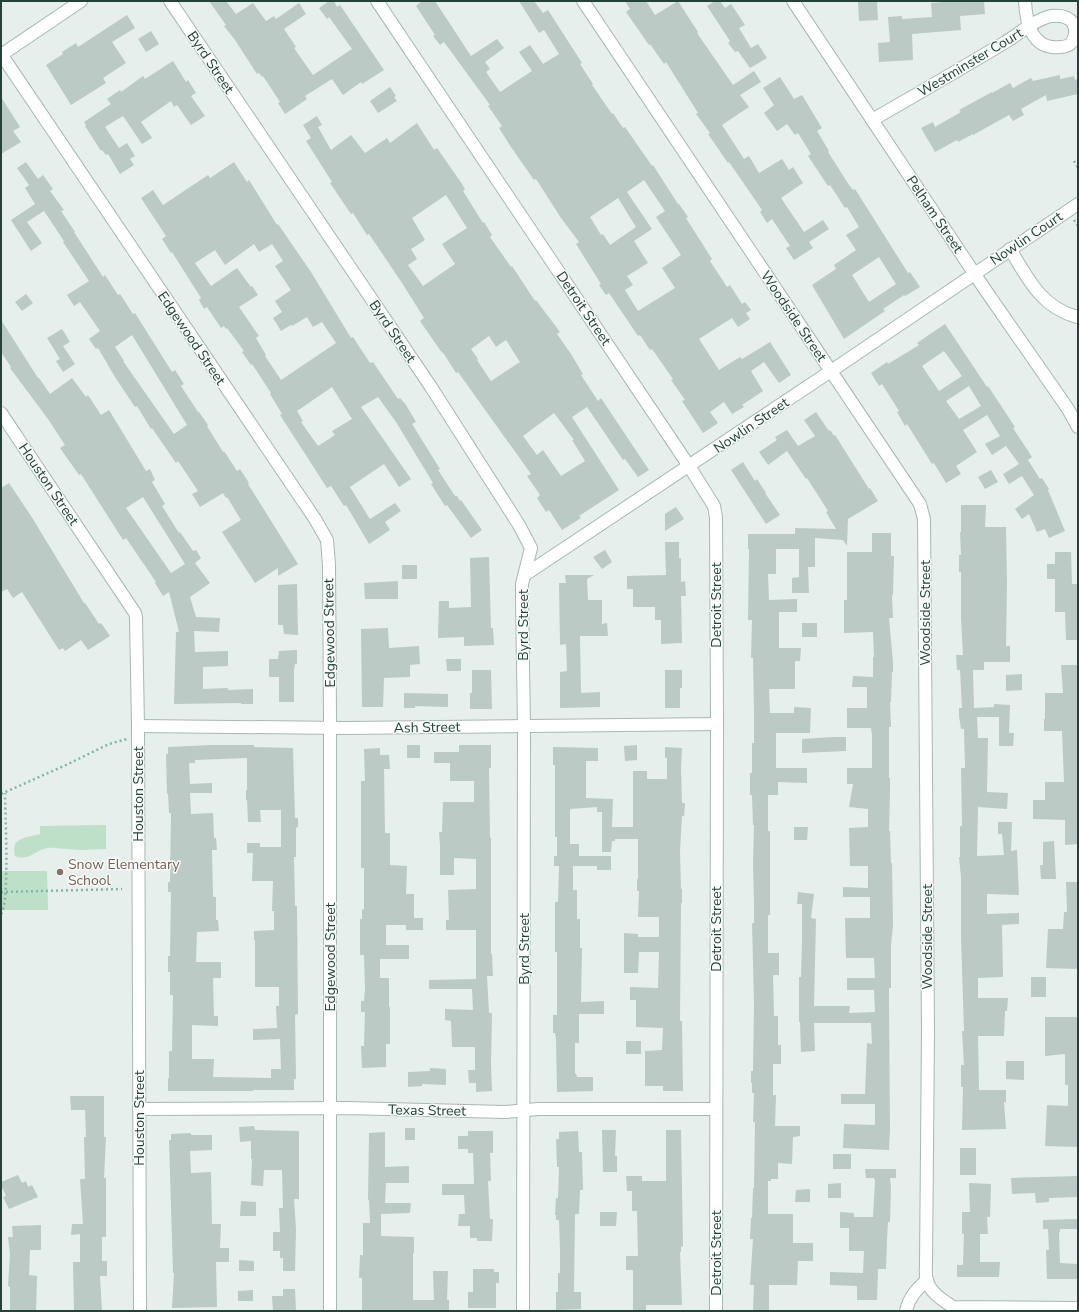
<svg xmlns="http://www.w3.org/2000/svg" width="1079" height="1312" viewBox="0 0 1079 1312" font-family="'Nunito Sans',sans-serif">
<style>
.green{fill:#bfe0c8}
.building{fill:#bbcac4;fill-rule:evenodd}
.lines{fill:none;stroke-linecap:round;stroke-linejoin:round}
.minor-casing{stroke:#a8b8b2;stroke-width:14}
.path{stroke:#86b3a5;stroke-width:2.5;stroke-dasharray:2 3;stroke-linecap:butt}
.minor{stroke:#fff;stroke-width:12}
.education-dot{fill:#8d6e63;stroke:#f7fbf9;stroke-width:1.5}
.labels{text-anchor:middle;stroke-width:3;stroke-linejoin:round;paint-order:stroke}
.street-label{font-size:14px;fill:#24423a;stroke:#f7fbf9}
.education-label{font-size:14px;fill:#785e54;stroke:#f7fbf9;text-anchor:start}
</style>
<rect width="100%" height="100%" fill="#e6efeb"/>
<g class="green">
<path d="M106,825V849C93,849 80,851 68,849C61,849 54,847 47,848C35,850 29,862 15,856C10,837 26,838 40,834V826Z"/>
<path d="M1,871H47L48,910H1Z"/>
</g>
<g class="building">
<path d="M209,1H226L236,14L253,3L266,21L274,16L276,19L299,3L306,14L284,29L296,47L294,48L313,75L352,49L329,17L327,19L319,8L329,1H334L337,7L340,5L384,70L362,84L361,82L343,95L332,79L305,96L307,99L285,114L278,103L280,102L263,76L262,77L259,73L257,74L235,40L224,26L226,25Z"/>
<path d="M422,1H435L471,56L497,39L504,48L485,62L490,69L486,72L500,92L532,71L519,52L530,45L543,64L559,54L544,30L539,33L519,1H534L543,13L548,10L582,63L580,64L593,84L592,85L612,114L613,113L623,128L625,127L652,166L653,165L678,204H679L688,217L686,218L712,259L710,261L727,287L730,285L742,304L745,302L751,310L746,313L750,319L738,327L732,318L699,339L719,370L740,357L742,359L770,342L791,375L779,383L764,362L751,371L763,391L742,405L744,407L732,414L724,402L710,412L718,423L703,433L682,401L685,400L671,380L673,379L652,349L650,350L640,335L638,336L609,293L606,295L599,285L601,284L576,244L579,242L561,218L536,179L534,180L511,147L499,128L502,126L488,106L490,105L444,42L440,45L433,36L435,35L416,6ZM644,180L665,211L656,217L681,255L662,268L675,288L638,311L625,290L633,285L627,276L648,263L634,241L652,229L627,192ZM618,198L636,227L610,245L603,234L601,235L590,217Z"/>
<path d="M625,1H646L655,15L678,1L698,32L697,33L733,85L754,71L761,82L740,95L749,107L722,125L744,159L749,156L759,173L782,159L789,170L793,167L803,183L781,198L804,232L823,220L829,229L809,242L813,248L794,260L786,248L790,246L772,219L767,223L760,212L762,210L729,162L728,163L708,134L710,133L696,114L698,113L666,62L664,64L650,44L649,45L626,12L630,9Z"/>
<path d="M715,1H720L725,8L731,4L745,25L739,28L751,48L758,44L767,58L750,68L738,51L735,52L728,43L730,41L707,6Z"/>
<path d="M858,1H877L878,20L859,21Z"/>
<path d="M955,1H984L985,14L960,16L961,30L912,34L913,60L879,62L878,43L890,42L888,17L902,16V19L932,17L931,3Z"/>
<path d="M127,15L135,28L112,42L126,63L103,78L106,83L71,105L46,65L63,54L62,52L76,43L78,47Z"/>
<path d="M151,31L159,44L146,52L138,39Z"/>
<path d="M173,61L186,82L188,80L196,93L191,96L205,116L191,125L177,105L174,107L171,101L141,122L152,138L142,144L123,116L105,127L119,148L127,143L135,156L130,159L134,165L120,174L108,154L106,155L102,150L101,151L85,126L86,125L84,122L111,104L107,99L120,90L121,92L143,76L145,79Z"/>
<path d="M1060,75V79L1074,76L1075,80L1078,79V94L1047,101L1046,95L1021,109L1024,115L1013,121L1009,115L973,135V134L958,142L957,140L935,152L921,128L933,122L935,127L961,112L959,110L992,92V93L1010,83L1013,88L1031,78L1033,81Z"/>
<path d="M780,77L794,99L802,95L822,128L817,131L829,151L828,152L849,185L853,190L855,189L908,273L910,272L920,287L905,296L904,295L883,309L885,311L844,339L812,285L836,269L834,265L856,250L846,235L859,227L847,207L845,208L830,185L828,186L808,156L811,154L798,133L795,135L787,124L777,131L764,113L774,105L763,88ZM879,257L896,284L869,302L852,275Z"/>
<path d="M390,87L396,96L394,97L397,101L378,113L370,101Z"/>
<path d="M1,97L20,127L13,131L21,142L1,154Z"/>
<path d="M317,116L322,125L318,127L331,150L351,135L365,153L387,138L390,143L417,123L434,150L437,148L460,181L465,189L463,191L483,223L484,222L492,235L490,237L511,267L512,266L535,301L536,300L560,332L557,334L571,354L583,374L581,375L598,401L601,398L649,470L638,477L625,459L623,460L587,407L572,417L619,490L579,516L581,518L562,530L549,510L546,512L537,498L540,495L527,476L531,474L458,372L456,373L444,354L440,350L420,321L424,318L402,283L369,234L367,235L353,213L351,214L330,183L332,182L306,141L311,138L303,125ZM446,195L467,228L442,244L455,264L423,286L408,265L417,259L411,249L425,240L412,218ZM489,336L496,347L506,340L520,362L491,381L477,360L478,359L471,349ZM554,413L574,440H572L585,461L561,476L543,450L537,455L523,436Z"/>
<path d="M26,162L38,179L43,175L53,189L50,191L64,210L61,211L75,232H74L103,277L105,275L118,295L120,294L133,314L135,313L172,372L175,370L184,384L181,386L198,412H199L208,425L207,426L223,452L224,451L237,471L240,469L249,483L248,484L298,564L278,576V568L255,583L222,532L241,520L227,497L226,498L223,493L200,507L192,494L198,491L178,461L176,463L152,428L151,429L137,406L135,407L115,377L98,348L96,349L89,339L100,331L80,302L74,306L67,295L89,281L63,242L64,241L44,211L27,222L42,243L31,251L11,220L35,204L25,188L29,185L17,168ZM132,335L187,425L174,434L123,361H124L115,347Z"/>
<path d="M234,162L247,182L249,180L277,225L278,224L311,272L351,338L353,337L370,363L373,362L398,399L400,398L406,405L416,422L412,424L440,469L438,470L455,496H457L460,501L461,500L482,530L471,538L447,505L445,506L431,484L433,483L396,422L378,397L361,407L411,479L399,487L384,464L350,487L370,519L395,503L401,511L385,522L390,530L369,544L346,505L344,506L331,486L327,488L280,415L282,414L270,394L271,393L252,364L251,365L242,352L244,351L227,328L226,329L224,326L221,328L207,307L204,309L199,300L201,298L172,252L171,253L162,239L166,236L141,198L153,190L163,205L208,175L210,178ZM254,244L259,252L272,244L283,261L275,266L291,290L275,301L282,312L273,318L281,331L291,325L292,326L307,317L313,327L322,322L336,343L281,380L265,356L266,355L256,338L259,336L239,307L258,295L252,286L251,287L237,268L211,286L195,263L215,250L225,265ZM332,387L352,419L332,431L335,435L318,446L301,422L303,421L297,411Z"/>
<path d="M26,294L33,303L22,311L15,302Z"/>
<path d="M1,320L38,378H39L50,394L72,378L86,397L88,395L101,415L109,410L146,471L150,469L155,480L152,482L165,504L162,506L179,533L180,532L193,551L196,550L201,558L195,563L210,583L190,597L196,617L220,618L219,632L194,631L195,652L228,651V666L203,667V689L228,688V690L253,689V704H241V703L174,704L176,632H179L169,592L163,596L155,583L156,582L126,538L123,540L81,474L79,475L60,448L65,445L48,419L10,368L11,367L1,352ZM143,497L185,564L171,573L126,508Z"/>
<path d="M945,324L987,387L988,386L1015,427L1013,428L1032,457L1028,460L1040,479L1042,478L1049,489L1048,490L1065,531L1049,538L1045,529L1037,532L1029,514L1022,519L1015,509L1034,495L1022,476L1009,484L1003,474L1019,464L1006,446L992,455L985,444L1000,436L987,415L963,430L977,452L956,466L961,474L946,483L934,463L932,464L907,424L905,426L897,412L899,411L882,384L879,386L871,373L887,362L888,364L919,345L917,343ZM944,351L962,376L939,391L922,366ZM969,386L981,406L959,419L946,401Z"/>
<path d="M62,329L70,342L63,346L75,364L63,372L56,361L60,359L47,338Z"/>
<path d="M816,412L829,431L830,430L834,436L835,435L869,489L870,488L878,501L848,519L847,546L843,540L815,538V567H808L809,593H792V578L799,577V549H776V574H768L769,600L797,599V612H779V648H801L800,661H795V689H769L770,713H794V707L811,708L810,733H776V768H807V783L778,782V795H768V831H770V915H768V953H779V975H773L774,1016H778V1045H781V1064H773V1095H776L775,1126H800V1136L793,1137L792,1164L778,1163V1179H771V1181H768V1214H793V1243H813V1261H798L797,1285H769V1311H753L754,1285H750L753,1239H750L751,1218H752L753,1188H754L755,1122H753L754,1093H752V1083H751V1071H753L754,1003L752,923H754V904L753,863L754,825H753L752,795H750V773H752V743H754V713L753,658H751L752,620H748L749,549H748V534H795V528L836,529L826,512L828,511L807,478L806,479L787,451L768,465L759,452L777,440L775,437L787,430L798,446L815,436L804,420Z"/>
<path d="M743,462L755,481L757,479L766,493H765L780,515L766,524L731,470Z"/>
<path d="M991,470L998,482L985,489L978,477Z"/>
<path d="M9,483L31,516L84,603H85L99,624L101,623L110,636L88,650L81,640L65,651L63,648L59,650L22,592L13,598L7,589L1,592V488Z"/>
<path d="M961,505H986L985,527H1006L1007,583L1006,646H1010V662H984V670H973L974,708L994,707V704L1010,705L1009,733H1014L1013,746H999V717H977L978,738H988L987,792L1008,793L1007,809L978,807L977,856L1004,855L1002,834H998V822H1012L1011,851L1017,850L1019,895L987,894V914L1019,913V924L1002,925L1003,977L978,978V998H1008L1007,1011H1005L1004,1036H978L979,1090H1006V1102H1004L1006,1129L962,1130L963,1087H961V1065H964L962,1031H964L961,937V877L959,857H960V826H962L961,768H965L964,729H961L959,716V708H962L960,670H957L956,655H963L961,618V572H959V555H961L960,532H961Z"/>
<path d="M676,507L684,519L665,531V514Z"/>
<path d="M872,533H891V556H894L893,595H892L893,618H889L893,662V672H892L891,702H890L891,727H889V778H890V793L889,831H890L891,863H892L893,925L891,945V988H889V1004L890,1129L889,1150L843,1148L844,1124L875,1125V1104H841V1094H865L867,1043L872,1044L871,1023H814L815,1051L801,1052L800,1022H799V977H801L802,941V904H797L798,892L814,894L811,918L816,919L814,1006H850L849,1013L875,1012L874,990H847V978H875L874,958H846L845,918H870V897H843V887L868,888V866H850L849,828L868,827V809L849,807L853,784H847V768H872V735L871,728H847V708H867V687H852L853,676L873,677V657H874L873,632L844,633V600H847V552H872Z"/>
<path d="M665,542H679V558H681V582L685,581L686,596H681L682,643L661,644V620H655V607H633V589H627V576L666,575Z"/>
<path d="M605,550L612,562L602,569L593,557Z"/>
<path d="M1055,552H1071L1072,584H1077L1078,640H1066L1065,612H1055V579H1047V564H1055Z"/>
<path d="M489,557L491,628H493L494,645L464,646V637L438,638L439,601H449V608L471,607L470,558Z"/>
<rect x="402" y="565" width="15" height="14"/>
<path d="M565,575H594L587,579L588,600H602V624L607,623L608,636H580L581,693L600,692V707L560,708V672L567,671L566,644L560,645L559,583H566Z"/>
<path d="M398,581V599H365L364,583Z"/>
<path d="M297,584L298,635L284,634L283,625H278V585Z"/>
<rect x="802" y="623" width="15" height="14"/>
<path d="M388,628L389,648L419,646L420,664L410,665V677L384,678L383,707H362L361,629Z"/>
<path d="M297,650V664H295L294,670V702H279V677H269V659H278L279,651Z"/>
<path d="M446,659H461V671H447Z"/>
<path d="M1061,665H1078V844L1065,845V820L1033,819V800H1045V782H1064L1062,731H1044V719H1045V693H1063Z"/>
<path d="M472,670H491L492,709H470V693H472Z"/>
<path d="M665,670H682V688H680V708H665Z"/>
<path d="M1022,674V690L1006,691V675Z"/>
<path d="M404,693L448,694V707L415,706V708H404Z"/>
<path d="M833,737H846V751L802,753V739Z"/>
<path d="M212,745H254V747L293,748L295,818H298V827L296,828V857H294L295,906H297L298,1014L295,1015L296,1079H294V1090H253V1091H168V1078H169V1051H172L173,995H170V972H168V956H170L171,892H168V882H170L171,813H169L168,794H167L166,754H168V747ZM247,758V790H246V800H247L248,822H261L260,810H281V847H260V843H247V853H253L252,881H273L272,911H274V930L254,931V940H255V987H279V1006H276L277,1028L253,1029V1040L280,1039L281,1069H271V1078L213,1077L214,1059H192V1025L218,1026V1016H214L213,978H221V962H196L197,932L219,931L218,920H216V897H213L212,850H217L216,838H214L213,813L191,814L190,793H212V783L190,784L189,763H195V760Z"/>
<rect x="407" y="745" width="13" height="13"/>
<path d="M459,745H491V768H489L490,838H491V954H492L493,976H487L489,1013H492L491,1065L492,1091L476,1092V1083H469L468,1070H475V1047H452L451,1021L445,1020V1009L473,1010L472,989H429V980L476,979V930H446V920H449L448,890L476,889V859L454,858V875H440V845L439,832H442L443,802H474V781H450V763H434V752H459Z"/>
<path d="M637,745V760L625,761L624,746Z"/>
<path d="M553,747L598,748V761H586V798L613,799L612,827H633V771H647V779H667V758H665V747L682,748L681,768L682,803H685L684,816H682L680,851L681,889H682V903H681L680,1021H682L683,1091H663V1086H645V1051L662,1050L663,1028L636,1027V1000H630V987L658,988L659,952H639L638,973H624V933L638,934V937H659V917H638L639,891H637V879H638V839H615V841H612L611,852H602V812H597V807L570,809V844H579V856H611V870H597V866H573V890H577V919H580V948H582L581,1002L604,1001V1014H579V1043H575V1074L576,1073L577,1077H593V1091L557,1092L556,1039L555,1033H553V1015H557V952H555V902H558L559,866H554V856H557V837H555V765H553Z"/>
<path d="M380,748V755H389L390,769H384L385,833H390V865L407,866L406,894H414V918H423V930H406V925H386V945H409V959H380V978H389V1007H390V1044H386V1067L362,1068L361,1046H364L365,1012H361V1001H364L365,989L364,955H360V919H362V910L364,909V868H361V781H365L364,749Z"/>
<path d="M794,827H808L807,840H794Z"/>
<path d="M1054,841L1056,879H1041L1040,865H1043V842Z"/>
<path d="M1066,882H1078V969L1046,968L1048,929H1063L1064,912H1067Z"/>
<rect x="1031" y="977" width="15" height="20"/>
<path d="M1045,1017H1078V1147L1045,1146L1047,1105L1068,1106V1085H1065V1054L1045,1056Z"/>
<rect x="626" y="1041" width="15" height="13"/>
<path d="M1006,1061H1024V1080L1006,1079Z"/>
<path d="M430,1068L446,1069V1085L422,1084V1086L408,1087V1072L430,1071Z"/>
<path d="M70,1096H104V1137H106L104,1178H106V1237H102V1261H107V1276H100L102,1311H74L73,1262H80V1234L71,1235L72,1224H83L80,1179H85L84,1137H86L85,1110H71Z"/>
<path d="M254,1126L255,1130L299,1131V1199H294L296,1229L295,1271H283V1258H280V1251H273V1232H280L279,1208H283L282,1170H264L263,1186L251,1185L252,1159H251V1141L240,1142L239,1127Z"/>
<rect x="405" y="1128" width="10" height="12"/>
<path d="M602,1130H616L615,1156H617V1172H603Z"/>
<path d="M666,1130H681L683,1246L681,1247V1252H680L682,1305H646V1311H633V1270H626V1256H638L637,1211H632V1191H627L626,1176H642V1181H666Z"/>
<path d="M468,1131H493V1153H490L491,1181H488L490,1219H493L492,1241H477V1238H470V1226H458L459,1214H465L464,1195H442V1184H474L473,1153H468V1149H458V1136H468Z"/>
<path d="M578,1131L579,1152H582L583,1190H580L579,1214H575L574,1292H581V1309L556,1310V1292H558V1273H560V1251L559,1220H556V1215H555L556,1198H558L559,1167H557L556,1139H559V1132Z"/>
<path d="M385,1132V1167L409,1166V1183H386L385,1203H411L410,1213L381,1214V1236L414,1237V1253H413V1300H434L433,1271H448L447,1300H449V1311L362,1310V1278H359L360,1255H363V1223H370L369,1200H368L369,1133Z"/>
<path d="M191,1133V1135H212V1150L190,1151L191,1173L211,1172L212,1224H221L220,1248H229V1262H216L217,1307L172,1308L174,1273H173L169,1140H171V1134Z"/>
<rect x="960" y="1148" width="16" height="27"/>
<rect x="833" y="1154" width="18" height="15"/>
<path d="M865,1169H896V1178H890L891,1188L890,1222H888L887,1239L886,1269H878L877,1300H857V1286L830,1285V1272L863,1273L864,1251H849V1228H840V1212L854,1213V1217H873L875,1181L874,1178H866Z"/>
<path d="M18,1175L22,1183L26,1181L28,1187L32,1185L38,1197L9,1209L3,1197L6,1196L1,1185V1182Z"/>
<path d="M1078,1176V1197L1049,1198V1202L1036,1203L1035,1193L1012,1194L1011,1178Z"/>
<path d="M841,1183V1198H828V1184Z"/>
<path d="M969,1183L991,1184L990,1217H987L988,1234H980V1262H1000L999,1277H957V1265H963L964,1234H962V1212H970Z"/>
<path d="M810,1189V1202H795L796,1190Z"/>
<path d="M241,1201L256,1202V1216H240Z"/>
<path d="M600,1212H617L616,1226H600Z"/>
<path d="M1078,1219V1229H1060V1232H1059L1060,1263L1078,1264V1279H1047L1046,1250H1049L1048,1229H1043V1220Z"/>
<path d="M41,1225V1250H30L29,1275L37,1276L36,1311H10V1287L8,1286L10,1254L8,1237H13L12,1226Z"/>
<path d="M239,1260L254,1261V1271H239Z"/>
<path d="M473,1269H494V1272H499V1283H496V1308H468V1292H473Z"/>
<path d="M283,1289H295L296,1311H273L272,1296H283Z"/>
<path d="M253,1290V1301H238V1291Z"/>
</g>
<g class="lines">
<g class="minor-casing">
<g id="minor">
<path d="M170,1L431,387L519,525L531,548L522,584V600L524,726L523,1311"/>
<path d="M377,1L689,466L714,506L716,517L717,717L716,1311"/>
<path d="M583,1L920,504L924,519L928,1031L926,1264C926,1269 925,1276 927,1280C930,1293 943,1300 953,1307L1078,1308"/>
<path d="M793,1L984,288L1068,409L1078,427"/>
<path d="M1,54L315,519L327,540L329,565L330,716V1311"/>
<path d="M1,55L81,1"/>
<path d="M872,120C916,95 960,69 1004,43C1019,34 1034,20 1051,16C1059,15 1068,16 1073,23C1076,29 1076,35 1073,40C1071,45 1065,47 1060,47C1032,50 1026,23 1025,1"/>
<path d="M1010,249C1028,279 1041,307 1077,317L1078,316"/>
<path d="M1,413L135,613L136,617L138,726L140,1311"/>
<path d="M526,574L831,371L1078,204"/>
<path d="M138,726L345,728L717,724"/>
<path d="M139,1109L346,1108L506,1112L538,1109H716"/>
<path d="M906,1311C909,1297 917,1289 927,1280"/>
</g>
</g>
<g class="path">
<path d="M1074,161L1078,168"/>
<path d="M1074,220L1078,226"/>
<path d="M1,794L66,765L109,744L127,739"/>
<path d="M1,892L122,889"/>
<path d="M1,914C10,904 5,811 5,793"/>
</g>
<use href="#minor" class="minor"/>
</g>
<circle class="education-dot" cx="60" cy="872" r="4"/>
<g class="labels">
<g class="street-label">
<text transform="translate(211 62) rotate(56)" y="5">Byrd Street</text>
<text transform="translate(970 62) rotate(-31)" y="5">Westminster Court</text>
<text transform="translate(935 214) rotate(56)" y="5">Pelham Street</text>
<text transform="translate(1026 238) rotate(-34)" y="5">Nowlin Court</text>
<text transform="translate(584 308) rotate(56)" y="5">Detroit Street</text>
<text transform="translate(794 316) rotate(56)" y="5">Woodside Street</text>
<text transform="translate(393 331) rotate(56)" y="5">Byrd Street</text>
<text transform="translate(192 338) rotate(56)" y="5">Edgewood Street</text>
<text transform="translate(751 425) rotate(-34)" y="5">Nowlin Street</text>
<text transform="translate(49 484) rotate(56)" y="5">Houston Street</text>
<text transform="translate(716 605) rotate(-90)" y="5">Detroit Street</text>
<text transform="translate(925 613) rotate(-90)" y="5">Woodside Street</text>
<text transform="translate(523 625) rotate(-90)" y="5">Byrd Street</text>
<text transform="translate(329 633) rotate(-91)" y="5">Edgewood Street</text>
<text transform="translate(427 727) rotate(-1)" y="5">Ash Street</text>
<text transform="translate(138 794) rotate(-90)" y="5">Houston Street</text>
<text transform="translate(716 929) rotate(-90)" y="5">Detroit Street</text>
<text transform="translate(927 937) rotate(-90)" y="5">Woodside Street</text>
<text transform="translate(524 949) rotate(-90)" y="5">Byrd Street</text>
<text transform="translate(330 957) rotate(-90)" y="5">Edgewood Street</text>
<text transform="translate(427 1110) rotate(1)" y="5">Texas Street</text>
<text transform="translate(139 1118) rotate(-90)" y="5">Houston Street</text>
<text transform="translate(716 1253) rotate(-90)" y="5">Detroit Street</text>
</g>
<g class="education-label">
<text x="68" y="869">Snow Elementary<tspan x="68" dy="16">School</tspan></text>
</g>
</g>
<rect width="1079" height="1312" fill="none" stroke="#24423a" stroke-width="4"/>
</svg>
